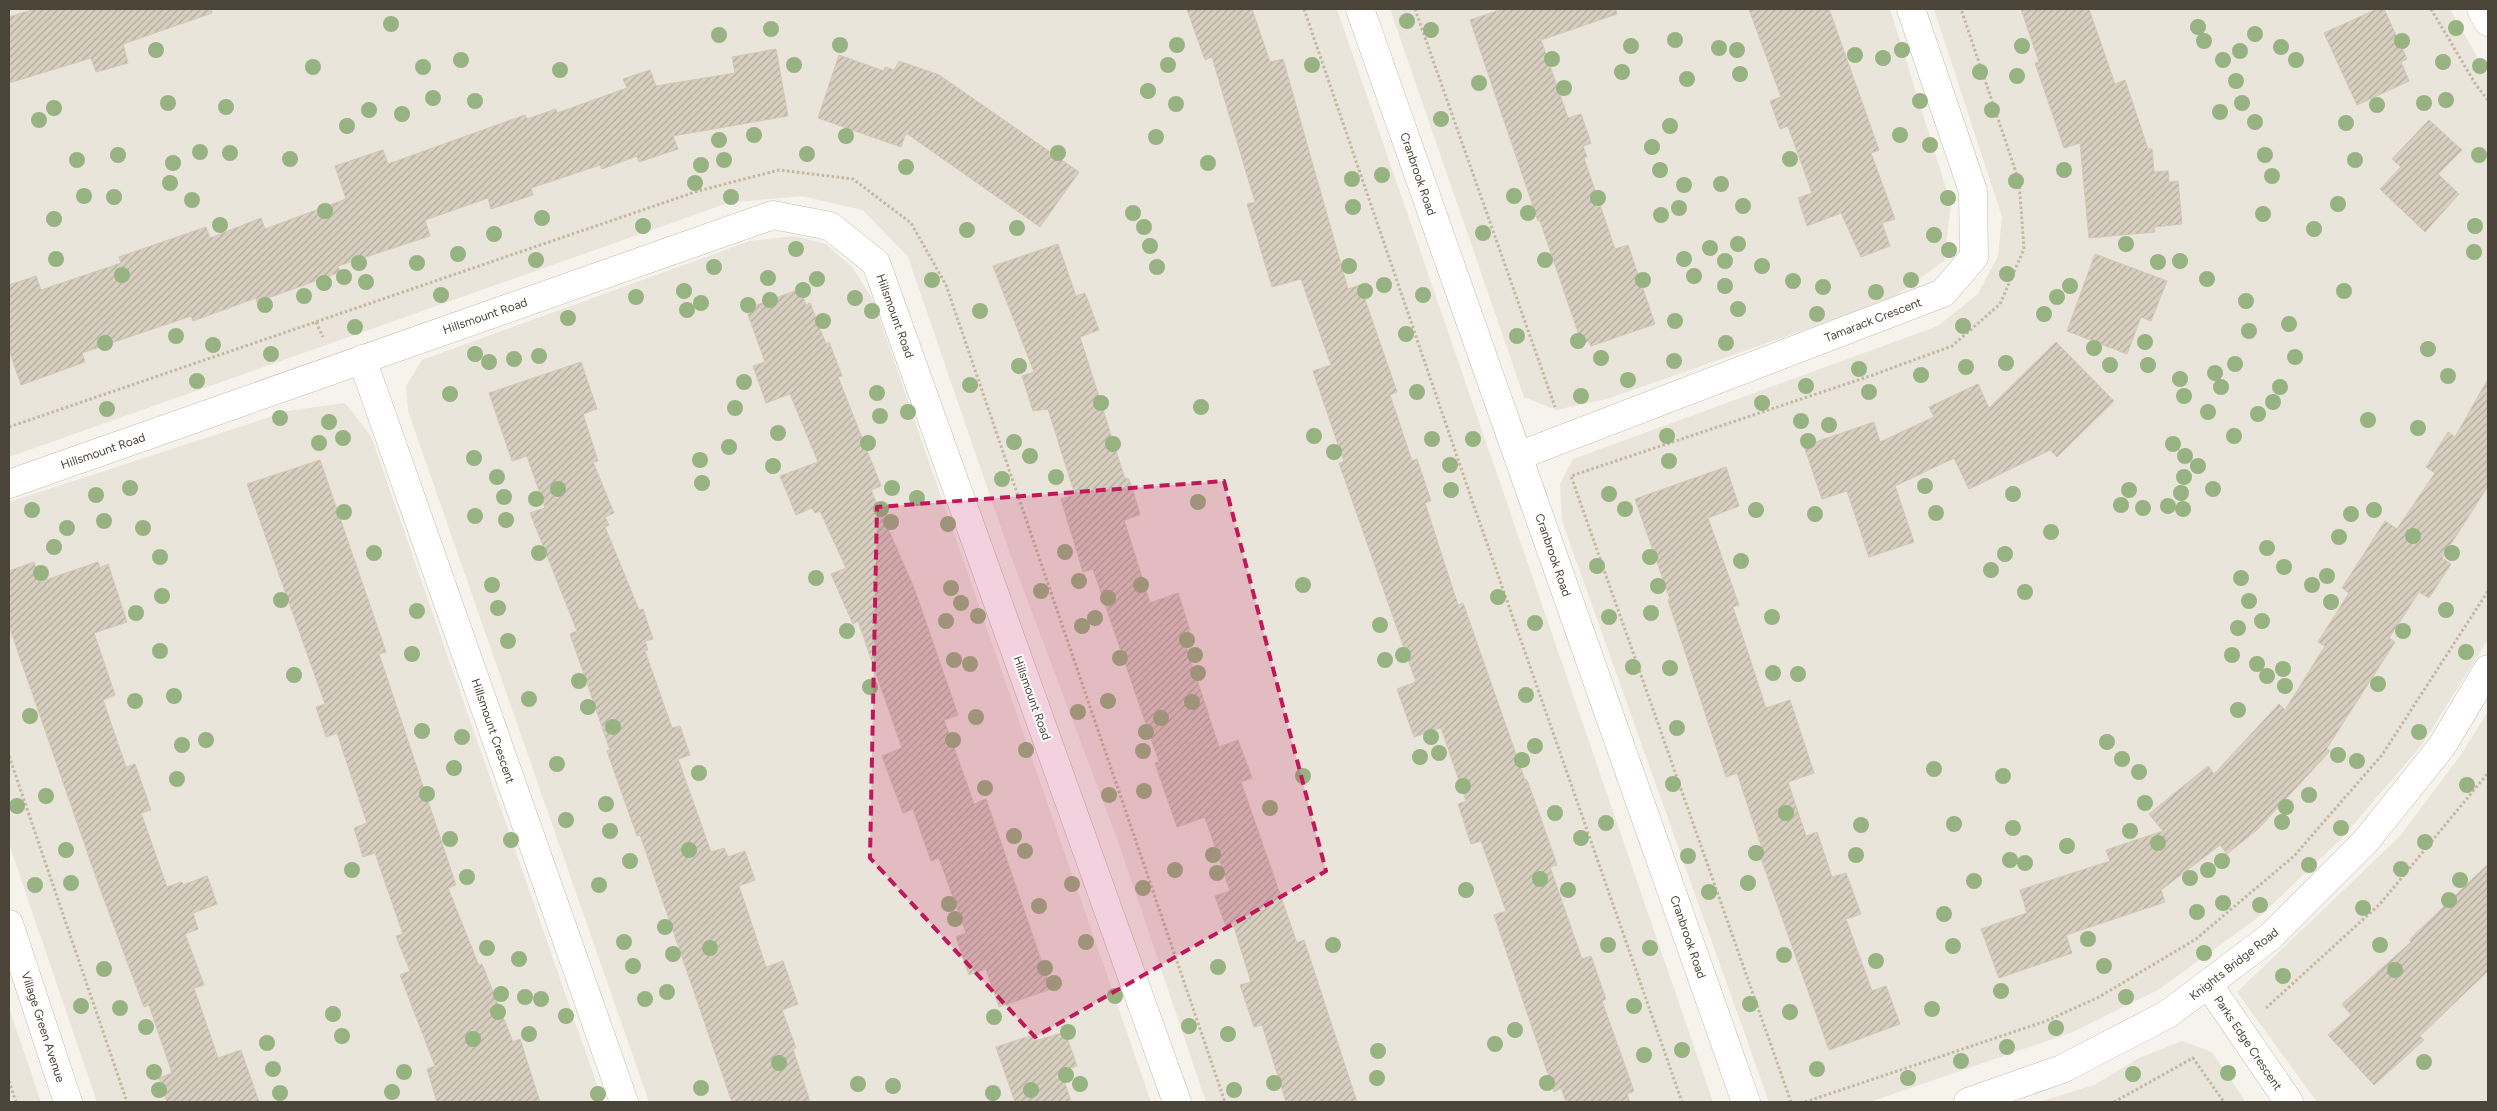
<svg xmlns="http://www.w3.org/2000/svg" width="2497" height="1111" viewBox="0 0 2497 1111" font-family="Figtree,sans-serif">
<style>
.residential{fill:#eae5da}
.building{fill:url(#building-hatch);stroke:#d3c7b4}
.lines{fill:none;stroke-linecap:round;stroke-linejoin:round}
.minor-casing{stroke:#c2bbae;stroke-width:29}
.tertiary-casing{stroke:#c2bbae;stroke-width:29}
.path{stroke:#c4b79f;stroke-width:3;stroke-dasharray:2.5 2.5;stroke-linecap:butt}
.minor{stroke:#fff;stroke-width:28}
.tertiary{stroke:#fff;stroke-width:28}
.tree{fill:#97b381}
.marked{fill:#c2185b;fill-opacity:0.2;stroke:#c2185b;stroke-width:4;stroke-dasharray:10 6;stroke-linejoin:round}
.labels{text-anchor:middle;stroke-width:4;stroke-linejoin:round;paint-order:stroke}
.street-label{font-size:12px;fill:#4b4439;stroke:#fff}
</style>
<defs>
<pattern id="building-hatch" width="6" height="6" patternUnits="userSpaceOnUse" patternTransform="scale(1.25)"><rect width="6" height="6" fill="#d8cfc1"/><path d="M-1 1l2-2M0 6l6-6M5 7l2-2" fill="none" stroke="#b1aa9e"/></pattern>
</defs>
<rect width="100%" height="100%" fill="#f6f3ec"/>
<g class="residential">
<path d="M9,9H1337L1713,1102H1206L1118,841L1010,554L908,257L863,210L801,196L728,203L9,457Z"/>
<path d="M1390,9H1890L1951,204L1944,261L1890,300L1607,399L1556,410L1524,397Z"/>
<path d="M1934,9H2450L2488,76V640L2421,746L2340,840L2260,916L2158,990L2073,1032L1870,1102H1769L1562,521L1560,484L1573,459L1938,326L1978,294L1998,256L2002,217Z"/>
<path d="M794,236L826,244L853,268L873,300L1151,1102H649L408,411L406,386L422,360L750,241Z"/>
<path d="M345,403L371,436L603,1102H97L9,844V502L288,411Z"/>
<path d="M2488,711V1102H2317L2237,992L2400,836L2463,752Z"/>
<path d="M9,1008L41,1102H9Z"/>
<path d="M2182,1041L2212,1052L2246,1102H2039L2094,1085L2139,1058Z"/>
</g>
<g class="building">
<path d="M35,9H211L212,13L123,44L128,63L96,72L91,58L9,83V17Z"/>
<path d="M1187,9H1252L1270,62L1283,59L1348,289L1360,285L1397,392L1390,395L1412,461L1417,459L1431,501L1425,503L1458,605L1463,603L1525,780H1527L1539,813L1557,865L1550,867L1582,959L1591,956L1606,999L1602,1001L1634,1091L1627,1094L1630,1102H1566L1561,1088L1554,1092L1494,915L1506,911L1481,841L1471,844L1458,804L1466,801L1441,728L1414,737L1397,689L1416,682L1339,463L1344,462L1313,371L1331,365L1301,279L1272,287L1247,204L1255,202L1212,57L1205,60Z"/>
<path d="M1503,9H1616L1617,14L1541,40L1568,118L1581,114L1591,143L1583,146L1587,157L1584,158L1615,249L1628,245L1655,324L1591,346L1589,341L1582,344L1540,221H1538L1470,20Z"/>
<path d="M1749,9H1829L1879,150L1871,153L1895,219L1882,223L1890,246L1861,257L1841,213L1807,226L1798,198L1812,193L1788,126L1780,129L1770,101L1781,97Z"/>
<path d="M2021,9H2089L2115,84L2125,80L2148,149H2152L2154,172L2168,171L2169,182L2178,181L2182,224L2154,227L2155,232L2089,238L2080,143L2064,148L2035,63L2039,62Z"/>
<path d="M2377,9H2384L2407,59L2401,62L2409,81L2357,105L2324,33Z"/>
<path d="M776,49L788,116L673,136L678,149L639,162L637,156L602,169L600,165L531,188L533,195L491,209L488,198L425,220L430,236L338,266L340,272L257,302L256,298L193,321L191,316L82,353L85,362L21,385L9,350V285L36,276L41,290L121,263L119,257L206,227L210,238L261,218L265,229L346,199L335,166L383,150L388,164L525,115L527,119L556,109L557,113L627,88L623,79L650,70L656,86L735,73L732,57Z"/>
<path d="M839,55L884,71L885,67L894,70L899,61L939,75L1079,172L1040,227L906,133L901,147L818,118Z"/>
<path d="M2429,120L2462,150L2438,174L2459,194L2425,232L2380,189L2401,167L2392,159Z"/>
<path d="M1058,244L1076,296L1085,293L1099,330L1080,337L1125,479L1128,478L1131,484L1140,515L1124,520L1150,603L1178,593L1190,631L1182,634L1219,747L1238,740L1252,778L1241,782L1297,943L1304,940L1357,1102H1286L1262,1025L1254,1027L1240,985L1251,982L1234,927L1227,929L1215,896L1230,891L1205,817L1177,827L1155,763L1159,762L1093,569L1083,572L1061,499L1075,495L1048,409L1033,411L1022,376L1034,372L993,266Z"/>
<path d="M2095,254L2167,281L2151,321L2141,317L2127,354L2067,331Z"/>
<path d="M800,289L806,305L810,303L826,344L829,342L842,376L838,377L881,486L871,490L914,588L958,715L944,720L974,804L986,799L1051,989L999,1007L986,969L969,975L956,937L966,933L939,858L931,861L913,809L903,813L882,756L902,748L858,621L853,624L831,574L846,568L820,511L815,513L812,508L796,515L780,476L818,462L790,394L766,403L753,366L765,362L746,309Z"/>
<path d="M2056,342L2114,401L2057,457L2050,450L1969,489L1954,458L1895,486L1914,542L1869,557L1847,491L1822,499L1804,446L1874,422L1880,442L1934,417L1929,407L1978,384L1989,408Z"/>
<path d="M581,362L597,409L583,414L598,461L593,462L614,513L605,517L609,525L605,527L639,610L643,609L653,639L645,641L648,650L645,651L672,728L680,726L690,755L678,759L711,852L724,848L728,857L745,851L755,880L739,886L766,967L783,961L798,1004L782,1010L796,1048L793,1049L810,1102H732L640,835L637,836L607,751L610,750L570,634L577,631L530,513L545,508L527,456L512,461L489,393Z"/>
<path d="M2488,379V486L2442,558L2451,564L2429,598L2419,592L2389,638L2395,642L2327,748L2330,751L2258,829L2227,854L2220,845L2161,890L2165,902L2066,935L2072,953L1999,978L1981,929L2027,913L2020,890L2110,861L2106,850L2163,831L2149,814L2208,766L2214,774L2279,704L2285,710L2325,646L2318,642L2349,593L2342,588L2385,521L2397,529L2435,473L2426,467L2448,432L2455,437Z"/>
<path d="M320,460L386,652L379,654L456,885L448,888L479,966L482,964L513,1042L520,1039L540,1102H437L427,1069L435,1066L400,975L410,971L396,936L403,934L375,853L363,857L354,828L367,823L337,733L326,737L316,707L325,704L247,484Z"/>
<path d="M1726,467L1739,506L1708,518L1739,605L1733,607L1766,708L1790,700L1814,773L1788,782L1806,836L1817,832L1832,877L1846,873L1861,914L1846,919L1872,991L1886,986L1900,1024L1829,1050L1759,853L1763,851L1737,773L1726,777L1668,600L1670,599L1635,499Z"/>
<path d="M34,562L40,582L98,562L100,568L108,564L127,622L94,633L115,695L103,700L126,767L135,764L151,810L141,813L167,887L182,882L183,885L207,876L217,904L193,913L198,929L185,934L204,985L194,988L218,1058L241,1050L259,1102H167L159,1078L172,1073L149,1005L144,1007L98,883L9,626V571Z"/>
<path d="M2488,864V971L2420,1036L2424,1040L2374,1085L2328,1035L2351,1015L2342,1004L2411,942L2409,940Z"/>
<path d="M1065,1032L1077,1066L1061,1071L1071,1102H1015L996,1047L1033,1035L1035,1041Z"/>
</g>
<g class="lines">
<g class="minor-casing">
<g id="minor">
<path d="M2481,9L2488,22"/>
<path d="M362,359L624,1102"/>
<path d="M1518,456L1943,293L1974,257L1973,191L1911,9"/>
<path d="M9,484L773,215L830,226L876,263L1177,1102"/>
<path d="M2208,984L2289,1102"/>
<path d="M1968,1102L2062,1069L2168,1014L2270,937L2365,842L2442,746L2488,669"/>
</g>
</g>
<g class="tertiary-casing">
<g id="tertiary">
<path d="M1360,9L1746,1102"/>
<path d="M9,924L68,1102"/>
</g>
</g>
<g class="path">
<path d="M1304,9L1475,509L1682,1102"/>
<path d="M1415,9L1555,407"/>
<path d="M2431,9L2476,85L2488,100"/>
<path d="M316,322L323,337"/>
<path d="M9,427L698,191L779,170L853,179L911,223L946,285L1225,1102"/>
<path d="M9,756L127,1102"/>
<path d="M2266,1008L2380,904L2488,773"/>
<path d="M9,1081L16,1102"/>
<path d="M1791,1102L1571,476L1873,375L1952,346L2000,304L2024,249L2019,181L1961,9"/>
<path d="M1805,1102L2046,1021L2099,997L2196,939L2294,856L2382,755L2488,591"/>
<path d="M2114,1102L2193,1058L2224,1102"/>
</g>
<use href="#minor" class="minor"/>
<use href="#tertiary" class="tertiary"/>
</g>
<g class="tree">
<circle cx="1407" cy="21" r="8"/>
<circle cx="391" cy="24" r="8"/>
<circle cx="2198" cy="27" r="8"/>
<circle cx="2456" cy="28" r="8"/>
<circle cx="771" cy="29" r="8"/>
<circle cx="1431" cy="30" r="8"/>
<circle cx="2255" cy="34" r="8"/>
<circle cx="719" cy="35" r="8"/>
<circle cx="1675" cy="40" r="8"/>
<circle cx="2204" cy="41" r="8"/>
<circle cx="2402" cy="41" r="8"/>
<circle cx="840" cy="45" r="8"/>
<circle cx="1177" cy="45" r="8"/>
<circle cx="1631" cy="46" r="8"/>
<circle cx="2022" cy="46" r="8"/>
<circle cx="2281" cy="47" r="8"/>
<circle cx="1719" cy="48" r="8"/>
<circle cx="156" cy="50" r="8"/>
<circle cx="1737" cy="50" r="8"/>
<circle cx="1902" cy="50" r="8"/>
<circle cx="2240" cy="51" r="8"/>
<circle cx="1855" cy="55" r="8"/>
<circle cx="1883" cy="58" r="8"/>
<circle cx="1552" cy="59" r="8"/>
<circle cx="461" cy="60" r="8"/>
<circle cx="2223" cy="60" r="8"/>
<circle cx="2296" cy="60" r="8"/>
<circle cx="2443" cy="62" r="8"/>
<circle cx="794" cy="65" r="8"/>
<circle cx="1168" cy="65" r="8"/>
<circle cx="1312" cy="65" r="8"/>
<circle cx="2480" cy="66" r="8"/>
<circle cx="313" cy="67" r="8"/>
<circle cx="423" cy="67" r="8"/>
<circle cx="560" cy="70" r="8"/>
<circle cx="1622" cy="72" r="8"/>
<circle cx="1980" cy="72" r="8"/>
<circle cx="1740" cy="74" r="8"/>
<circle cx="2017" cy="76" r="8"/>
<circle cx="1687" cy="79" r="8"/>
<circle cx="2236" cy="81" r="8"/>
<circle cx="1479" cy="83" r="8"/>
<circle cx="1564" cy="88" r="8"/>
<circle cx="1148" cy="91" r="8"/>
<circle cx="433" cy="98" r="8"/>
<circle cx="2446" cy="100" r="8"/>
<circle cx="475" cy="101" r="8"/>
<circle cx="1920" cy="101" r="8"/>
<circle cx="168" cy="103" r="8"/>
<circle cx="2242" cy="103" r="8"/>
<circle cx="2424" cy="103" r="8"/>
<circle cx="1176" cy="104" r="8"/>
<circle cx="2377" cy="105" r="8"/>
<circle cx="226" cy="107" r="8"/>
<circle cx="54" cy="108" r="8"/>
<circle cx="369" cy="110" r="8"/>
<circle cx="1992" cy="110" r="8"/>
<circle cx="2220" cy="112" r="8"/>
<circle cx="402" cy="114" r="8"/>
<circle cx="1441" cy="119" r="8"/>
<circle cx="39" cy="120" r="8"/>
<circle cx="2255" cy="122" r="8"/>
<circle cx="2346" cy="123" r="8"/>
<circle cx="347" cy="126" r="8"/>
<circle cx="1670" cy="126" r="8"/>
<circle cx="754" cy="135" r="8"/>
<circle cx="1900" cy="135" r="8"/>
<circle cx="846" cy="136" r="8"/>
<circle cx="1156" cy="137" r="8"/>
<circle cx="719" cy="140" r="8"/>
<circle cx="1930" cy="145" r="8"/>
<circle cx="1652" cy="147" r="8"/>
<circle cx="200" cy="152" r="8"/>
<circle cx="230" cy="153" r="8"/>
<circle cx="1058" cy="153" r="8"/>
<circle cx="807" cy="154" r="8"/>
<circle cx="118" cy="155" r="8"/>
<circle cx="2265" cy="155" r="8"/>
<circle cx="2479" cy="155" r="8"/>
<circle cx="290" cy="159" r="8"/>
<circle cx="1790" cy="159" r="8"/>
<circle cx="77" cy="160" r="8"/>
<circle cx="724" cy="160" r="8"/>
<circle cx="2355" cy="160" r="8"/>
<circle cx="173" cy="163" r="8"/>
<circle cx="1208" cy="163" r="8"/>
<circle cx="701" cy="165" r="8"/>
<circle cx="906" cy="167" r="8"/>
<circle cx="1660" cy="170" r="8"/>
<circle cx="2064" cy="170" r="8"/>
<circle cx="1382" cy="175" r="8"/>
<circle cx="2272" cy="176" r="8"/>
<circle cx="1352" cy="179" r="8"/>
<circle cx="2016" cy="181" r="8"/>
<circle cx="170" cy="183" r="8"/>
<circle cx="695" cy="183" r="8"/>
<circle cx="1721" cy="184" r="8"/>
<circle cx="1684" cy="185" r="8"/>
<circle cx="84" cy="196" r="8"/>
<circle cx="1514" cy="196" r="8"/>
<circle cx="114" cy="197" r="8"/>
<circle cx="731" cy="197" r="8"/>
<circle cx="1598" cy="198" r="8"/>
<circle cx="1948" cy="198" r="8"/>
<circle cx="192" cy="200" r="8"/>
<circle cx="2338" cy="204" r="8"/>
<circle cx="1743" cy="206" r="8"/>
<circle cx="1353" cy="207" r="8"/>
<circle cx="1679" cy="208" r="8"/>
<circle cx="325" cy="211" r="8"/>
<circle cx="1133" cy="213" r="8"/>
<circle cx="1528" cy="213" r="8"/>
<circle cx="2263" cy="214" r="8"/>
<circle cx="1661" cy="215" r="8"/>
<circle cx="542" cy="218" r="8"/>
<circle cx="54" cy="219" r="8"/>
<circle cx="220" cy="225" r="8"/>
<circle cx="643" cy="226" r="8"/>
<circle cx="2475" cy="226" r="8"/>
<circle cx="1144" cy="227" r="8"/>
<circle cx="1017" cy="228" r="8"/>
<circle cx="2314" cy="229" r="8"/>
<circle cx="967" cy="230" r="8"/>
<circle cx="1483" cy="233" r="8"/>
<circle cx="494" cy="234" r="8"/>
<circle cx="1934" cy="235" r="8"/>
<circle cx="1738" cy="244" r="8"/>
<circle cx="2126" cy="244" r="8"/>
<circle cx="1150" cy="246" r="8"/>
<circle cx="1710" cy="248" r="8"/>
<circle cx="796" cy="249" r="8"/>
<circle cx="1949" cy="250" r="8"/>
<circle cx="2474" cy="252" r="8"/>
<circle cx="458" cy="254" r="8"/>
<circle cx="56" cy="259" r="8"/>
<circle cx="1684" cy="259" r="8"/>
<circle cx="536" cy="260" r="8"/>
<circle cx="1545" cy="260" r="8"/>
<circle cx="1725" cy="261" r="8"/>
<circle cx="2180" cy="261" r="8"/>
<circle cx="2158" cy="262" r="8"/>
<circle cx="359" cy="263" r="8"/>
<circle cx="417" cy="263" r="8"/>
<circle cx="1349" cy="266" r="8"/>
<circle cx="1762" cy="266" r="8"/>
<circle cx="714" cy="267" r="8"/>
<circle cx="1157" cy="267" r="8"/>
<circle cx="2007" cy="274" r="8"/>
<circle cx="122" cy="275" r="8"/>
<circle cx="1694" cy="276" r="8"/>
<circle cx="344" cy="277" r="8"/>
<circle cx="768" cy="278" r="8"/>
<circle cx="817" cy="279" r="8"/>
<circle cx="2207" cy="279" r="8"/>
<circle cx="932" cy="280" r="8"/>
<circle cx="1643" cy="280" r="8"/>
<circle cx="1911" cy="280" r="8"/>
<circle cx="1793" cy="281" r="8"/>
<circle cx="366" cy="282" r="8"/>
<circle cx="324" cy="283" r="8"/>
<circle cx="1384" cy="285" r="8"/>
<circle cx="1725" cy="286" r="8"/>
<circle cx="2070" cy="286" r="8"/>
<circle cx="1823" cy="287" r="8"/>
<circle cx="803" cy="290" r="8"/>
<circle cx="684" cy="291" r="8"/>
<circle cx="1365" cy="291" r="8"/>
<circle cx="2344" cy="291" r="8"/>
<circle cx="1876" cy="292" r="8"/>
<circle cx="441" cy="295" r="8"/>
<circle cx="1423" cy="295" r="8"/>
<circle cx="304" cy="296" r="8"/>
<circle cx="636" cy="297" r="8"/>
<circle cx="2057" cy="297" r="8"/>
<circle cx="855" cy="298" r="8"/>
<circle cx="770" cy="300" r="8"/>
<circle cx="2246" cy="301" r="8"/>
<circle cx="701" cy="303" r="8"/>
<circle cx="265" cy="305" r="8"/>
<circle cx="748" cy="305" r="8"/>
<circle cx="1738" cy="309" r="8"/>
<circle cx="687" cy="310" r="8"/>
<circle cx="872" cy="311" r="8"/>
<circle cx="980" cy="311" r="8"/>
<circle cx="1817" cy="314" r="8"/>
<circle cx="2044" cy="314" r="8"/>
<circle cx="568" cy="318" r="8"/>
<circle cx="823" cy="321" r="8"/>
<circle cx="1675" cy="321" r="8"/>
<circle cx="2289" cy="324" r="8"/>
<circle cx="1963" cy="326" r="8"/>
<circle cx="355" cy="327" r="8"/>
<circle cx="2249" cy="331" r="8"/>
<circle cx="1406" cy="334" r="8"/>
<circle cx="176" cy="336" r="8"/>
<circle cx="1517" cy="336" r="8"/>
<circle cx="1578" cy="341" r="8"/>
<circle cx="2145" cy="342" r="8"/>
<circle cx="105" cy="343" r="8"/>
<circle cx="1726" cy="343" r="8"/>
<circle cx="213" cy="345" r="8"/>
<circle cx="2094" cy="348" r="8"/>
<circle cx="2428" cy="349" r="8"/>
<circle cx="271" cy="354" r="8"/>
<circle cx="475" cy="354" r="8"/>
<circle cx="539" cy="356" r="8"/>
<circle cx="2295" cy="357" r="8"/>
<circle cx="1601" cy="358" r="8"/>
<circle cx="514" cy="359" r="8"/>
<circle cx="1674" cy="361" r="8"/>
<circle cx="489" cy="362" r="8"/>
<circle cx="2006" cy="363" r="8"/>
<circle cx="2235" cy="364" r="8"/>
<circle cx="2110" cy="365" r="8"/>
<circle cx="2148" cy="365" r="8"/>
<circle cx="1019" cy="366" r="8"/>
<circle cx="1966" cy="367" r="8"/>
<circle cx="1859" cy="369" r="8"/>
<circle cx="2215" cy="373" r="8"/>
<circle cx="1921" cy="375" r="8"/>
<circle cx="2448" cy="376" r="8"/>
<circle cx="2180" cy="379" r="8"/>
<circle cx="1628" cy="380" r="8"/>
<circle cx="197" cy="381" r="8"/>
<circle cx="744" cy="382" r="8"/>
<circle cx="970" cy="385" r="8"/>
<circle cx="1806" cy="386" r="8"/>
<circle cx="2221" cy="387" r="8"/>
<circle cx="2280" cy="387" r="8"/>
<circle cx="1417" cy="392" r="8"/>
<circle cx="1869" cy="392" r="8"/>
<circle cx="877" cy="393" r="8"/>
<circle cx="450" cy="394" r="8"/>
<circle cx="1581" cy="396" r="8"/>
<circle cx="2184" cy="396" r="8"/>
<circle cx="2273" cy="402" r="8"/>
<circle cx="1101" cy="403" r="8"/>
<circle cx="1762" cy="403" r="8"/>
<circle cx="1201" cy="407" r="8"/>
<circle cx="735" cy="408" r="8"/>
<circle cx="107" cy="409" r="8"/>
<circle cx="908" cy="412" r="8"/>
<circle cx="2208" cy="412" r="8"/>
<circle cx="2258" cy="414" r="8"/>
<circle cx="880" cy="416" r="8"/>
<circle cx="280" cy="418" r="8"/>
<circle cx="2368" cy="420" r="8"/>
<circle cx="1801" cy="421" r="8"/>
<circle cx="329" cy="422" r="8"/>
<circle cx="1829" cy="425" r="8"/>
<circle cx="2418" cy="428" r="8"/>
<circle cx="778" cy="433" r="8"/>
<circle cx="1314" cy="436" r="8"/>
<circle cx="1667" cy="436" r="8"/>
<circle cx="2234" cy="436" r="8"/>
<circle cx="343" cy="438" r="8"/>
<circle cx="1432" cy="439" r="8"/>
<circle cx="1473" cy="439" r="8"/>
<circle cx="1808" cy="441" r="8"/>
<circle cx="1014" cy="442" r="8"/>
<circle cx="319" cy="443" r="8"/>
<circle cx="868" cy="443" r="8"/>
<circle cx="1113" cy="444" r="8"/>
<circle cx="2173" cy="444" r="8"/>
<circle cx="729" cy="447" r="8"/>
<circle cx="1334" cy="452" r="8"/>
<circle cx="1030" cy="456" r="8"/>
<circle cx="2185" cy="456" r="8"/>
<circle cx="474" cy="458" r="8"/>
<circle cx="700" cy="460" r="8"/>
<circle cx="1669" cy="461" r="8"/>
<circle cx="1450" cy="465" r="8"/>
<circle cx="773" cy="466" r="8"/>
<circle cx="2198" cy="466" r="8"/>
<circle cx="497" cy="477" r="8"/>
<circle cx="1056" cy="477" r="8"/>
<circle cx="2184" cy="477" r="8"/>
<circle cx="1002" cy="479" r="8"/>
<circle cx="702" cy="483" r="8"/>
<circle cx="1925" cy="486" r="8"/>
<circle cx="130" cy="488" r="8"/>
<circle cx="892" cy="488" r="8"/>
<circle cx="558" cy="489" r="8"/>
<circle cx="2213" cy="489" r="8"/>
<circle cx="1451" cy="490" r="8"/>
<circle cx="2129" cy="490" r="8"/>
<circle cx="2181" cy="493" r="8"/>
<circle cx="1609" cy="494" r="8"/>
<circle cx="2013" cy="494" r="8"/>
<circle cx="96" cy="495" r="8"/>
<circle cx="504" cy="497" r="8"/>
<circle cx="917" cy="498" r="8"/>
<circle cx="536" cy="499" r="8"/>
<circle cx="1198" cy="502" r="8"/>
<circle cx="2121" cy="505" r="8"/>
<circle cx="2168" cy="506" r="8"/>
<circle cx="2143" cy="508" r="8"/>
<circle cx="881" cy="509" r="8"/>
<circle cx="1625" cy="509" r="8"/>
<circle cx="2183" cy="509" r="8"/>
<circle cx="32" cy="510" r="8"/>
<circle cx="1756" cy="510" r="8"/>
<circle cx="2374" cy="510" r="8"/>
<circle cx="344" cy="512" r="8"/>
<circle cx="1936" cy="513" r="8"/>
<circle cx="1815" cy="514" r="8"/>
<circle cx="2351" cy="514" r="8"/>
<circle cx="475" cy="516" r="8"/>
<circle cx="506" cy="520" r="8"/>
<circle cx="104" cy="521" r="8"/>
<circle cx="891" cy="522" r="8"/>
<circle cx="948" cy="524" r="8"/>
<circle cx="67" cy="528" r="8"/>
<circle cx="143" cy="528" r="8"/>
<circle cx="2051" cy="532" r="8"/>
<circle cx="2413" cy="536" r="8"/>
<circle cx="2339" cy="537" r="8"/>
<circle cx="54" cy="547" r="8"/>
<circle cx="2267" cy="548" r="8"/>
<circle cx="1065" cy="552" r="8"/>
<circle cx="374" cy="553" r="8"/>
<circle cx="539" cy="553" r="8"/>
<circle cx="2452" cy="553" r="8"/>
<circle cx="2005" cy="554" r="8"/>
<circle cx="160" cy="557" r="8"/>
<circle cx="1650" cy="557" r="8"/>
<circle cx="1741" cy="561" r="8"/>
<circle cx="1597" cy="566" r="8"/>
<circle cx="2284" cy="567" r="8"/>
<circle cx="1991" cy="570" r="8"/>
<circle cx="41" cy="573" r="8"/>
<circle cx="2327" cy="576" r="8"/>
<circle cx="816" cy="578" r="8"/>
<circle cx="2241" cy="578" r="8"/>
<circle cx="1079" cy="581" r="8"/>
<circle cx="492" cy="585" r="8"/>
<circle cx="1141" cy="585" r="8"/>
<circle cx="1303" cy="585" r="8"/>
<circle cx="2312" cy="585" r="8"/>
<circle cx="1658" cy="586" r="8"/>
<circle cx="951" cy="588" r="8"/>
<circle cx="1041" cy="591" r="8"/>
<circle cx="2025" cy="592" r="8"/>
<circle cx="162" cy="596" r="8"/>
<circle cx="1498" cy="597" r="8"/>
<circle cx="1108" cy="598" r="8"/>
<circle cx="281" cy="600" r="8"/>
<circle cx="2249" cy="601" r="8"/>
<circle cx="2331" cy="602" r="8"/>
<circle cx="961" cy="603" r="8"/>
<circle cx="498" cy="608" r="8"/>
<circle cx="2446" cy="610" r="8"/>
<circle cx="417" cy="611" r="8"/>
<circle cx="136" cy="613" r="8"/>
<circle cx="1651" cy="613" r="8"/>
<circle cx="978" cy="616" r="8"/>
<circle cx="1609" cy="617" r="8"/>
<circle cx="1772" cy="617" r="8"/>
<circle cx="1095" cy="618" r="8"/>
<circle cx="946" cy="621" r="8"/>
<circle cx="2262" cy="621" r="8"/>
<circle cx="1535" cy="623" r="8"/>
<circle cx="1380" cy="625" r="8"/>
<circle cx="1082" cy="626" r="8"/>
<circle cx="2238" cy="628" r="8"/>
<circle cx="847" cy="631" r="8"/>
<circle cx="2403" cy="631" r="8"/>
<circle cx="1187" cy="640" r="8"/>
<circle cx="508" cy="641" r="8"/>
<circle cx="160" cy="651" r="8"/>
<circle cx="2466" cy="652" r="8"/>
<circle cx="412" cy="654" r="8"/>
<circle cx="1195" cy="655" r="8"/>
<circle cx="1403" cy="655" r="8"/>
<circle cx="2232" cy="655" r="8"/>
<circle cx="1120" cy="658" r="8"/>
<circle cx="954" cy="660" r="8"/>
<circle cx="1385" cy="660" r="8"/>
<circle cx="970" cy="664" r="8"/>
<circle cx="2257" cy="664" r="8"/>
<circle cx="1633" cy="667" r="8"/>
<circle cx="1670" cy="668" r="8"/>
<circle cx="2283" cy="669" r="8"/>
<circle cx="1198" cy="673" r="8"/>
<circle cx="1773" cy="673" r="8"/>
<circle cx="1798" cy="674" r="8"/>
<circle cx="294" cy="675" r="8"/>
<circle cx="2267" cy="676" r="8"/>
<circle cx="579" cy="681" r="8"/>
<circle cx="2378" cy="684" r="8"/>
<circle cx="2285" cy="686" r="8"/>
<circle cx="870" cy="687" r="8"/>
<circle cx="1526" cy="695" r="8"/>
<circle cx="174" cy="696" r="8"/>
<circle cx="529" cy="699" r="8"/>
<circle cx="135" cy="701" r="8"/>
<circle cx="1108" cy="701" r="8"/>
<circle cx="1192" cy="702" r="8"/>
<circle cx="588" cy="707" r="8"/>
<circle cx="2238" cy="710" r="8"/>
<circle cx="1078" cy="712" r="8"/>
<circle cx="30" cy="716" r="8"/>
<circle cx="976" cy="717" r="8"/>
<circle cx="1161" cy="718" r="8"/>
<circle cx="613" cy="727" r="8"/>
<circle cx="1677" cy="728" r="8"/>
<circle cx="422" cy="731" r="8"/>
<circle cx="1146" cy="732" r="8"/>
<circle cx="2419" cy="732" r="8"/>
<circle cx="462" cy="737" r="8"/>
<circle cx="1431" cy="737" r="8"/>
<circle cx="206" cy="740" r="8"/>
<circle cx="953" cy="740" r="8"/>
<circle cx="2107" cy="742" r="8"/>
<circle cx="182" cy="745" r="8"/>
<circle cx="1535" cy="746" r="8"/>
<circle cx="1026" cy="750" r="8"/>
<circle cx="1143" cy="751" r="8"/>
<circle cx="1439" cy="753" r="8"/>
<circle cx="2338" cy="755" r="8"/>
<circle cx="1420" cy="757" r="8"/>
<circle cx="2122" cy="759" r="8"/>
<circle cx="1522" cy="760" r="8"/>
<circle cx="2357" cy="761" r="8"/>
<circle cx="557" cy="764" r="8"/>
<circle cx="454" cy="768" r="8"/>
<circle cx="1934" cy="769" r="8"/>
<circle cx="2139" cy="772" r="8"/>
<circle cx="699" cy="773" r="8"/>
<circle cx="1303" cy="776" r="8"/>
<circle cx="2003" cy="776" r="8"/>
<circle cx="177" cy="779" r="8"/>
<circle cx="1673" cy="784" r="8"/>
<circle cx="2467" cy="785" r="8"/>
<circle cx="1463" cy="786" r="8"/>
<circle cx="985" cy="788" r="8"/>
<circle cx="1144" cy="791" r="8"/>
<circle cx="427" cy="794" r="8"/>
<circle cx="1109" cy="795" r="8"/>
<circle cx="2309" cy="795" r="8"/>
<circle cx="46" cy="796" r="8"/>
<circle cx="2145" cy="803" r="8"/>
<circle cx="606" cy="804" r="8"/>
<circle cx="17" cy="806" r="8"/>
<circle cx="2286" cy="807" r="8"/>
<circle cx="1270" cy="808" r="8"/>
<circle cx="1555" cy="813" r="8"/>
<circle cx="1786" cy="813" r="8"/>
<circle cx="566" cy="820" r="8"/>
<circle cx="2282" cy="822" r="8"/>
<circle cx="1606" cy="823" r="8"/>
<circle cx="1954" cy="824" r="8"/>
<circle cx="1861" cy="825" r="8"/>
<circle cx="2013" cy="828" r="8"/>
<circle cx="2341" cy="828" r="8"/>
<circle cx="610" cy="831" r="8"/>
<circle cx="2130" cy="831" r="8"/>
<circle cx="1014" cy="836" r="8"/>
<circle cx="1581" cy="838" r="8"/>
<circle cx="450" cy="839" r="8"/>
<circle cx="511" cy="840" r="8"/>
<circle cx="2425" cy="842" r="8"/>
<circle cx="2158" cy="843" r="8"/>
<circle cx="2067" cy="846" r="8"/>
<circle cx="66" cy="850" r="8"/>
<circle cx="689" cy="850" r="8"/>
<circle cx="1025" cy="851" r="8"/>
<circle cx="1756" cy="853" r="8"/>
<circle cx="1213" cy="855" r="8"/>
<circle cx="1856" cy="855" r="8"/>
<circle cx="1688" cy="856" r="8"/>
<circle cx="2010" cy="860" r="8"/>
<circle cx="630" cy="861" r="8"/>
<circle cx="2222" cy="861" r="8"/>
<circle cx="2025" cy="863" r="8"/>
<circle cx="2309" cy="865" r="8"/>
<circle cx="2401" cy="869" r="8"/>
<circle cx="352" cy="870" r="8"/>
<circle cx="1175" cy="870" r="8"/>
<circle cx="2208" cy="870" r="8"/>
<circle cx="1217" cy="873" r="8"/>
<circle cx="467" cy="877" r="8"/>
<circle cx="2190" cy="878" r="8"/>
<circle cx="1540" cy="879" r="8"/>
<circle cx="2460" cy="880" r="8"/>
<circle cx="1974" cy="881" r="8"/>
<circle cx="71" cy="883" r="8"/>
<circle cx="1748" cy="883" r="8"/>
<circle cx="1072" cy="884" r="8"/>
<circle cx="35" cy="885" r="8"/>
<circle cx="599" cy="885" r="8"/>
<circle cx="1143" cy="888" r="8"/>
<circle cx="1466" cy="890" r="8"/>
<circle cx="1568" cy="890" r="8"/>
<circle cx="1709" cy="892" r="8"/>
<circle cx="2449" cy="900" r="8"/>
<circle cx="2223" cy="903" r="8"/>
<circle cx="949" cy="904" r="8"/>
<circle cx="2260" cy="905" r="8"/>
<circle cx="1039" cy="906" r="8"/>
<circle cx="2363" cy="908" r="8"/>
<circle cx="2197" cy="912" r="8"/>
<circle cx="1944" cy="914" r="8"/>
<circle cx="955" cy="919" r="8"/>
<circle cx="665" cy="927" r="8"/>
<circle cx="2088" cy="939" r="8"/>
<circle cx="624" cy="942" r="8"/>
<circle cx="1086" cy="942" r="8"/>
<circle cx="1333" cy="945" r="8"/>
<circle cx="1608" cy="945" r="8"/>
<circle cx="2380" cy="945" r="8"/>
<circle cx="1953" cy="946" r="8"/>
<circle cx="487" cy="948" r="8"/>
<circle cx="710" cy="948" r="8"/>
<circle cx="1650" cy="948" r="8"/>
<circle cx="2204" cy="953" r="8"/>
<circle cx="673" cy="954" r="8"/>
<circle cx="1784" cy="955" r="8"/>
<circle cx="519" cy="959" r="8"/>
<circle cx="1876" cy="961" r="8"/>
<circle cx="633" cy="966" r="8"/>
<circle cx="2104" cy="966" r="8"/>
<circle cx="1218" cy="967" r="8"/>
<circle cx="1045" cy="968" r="8"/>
<circle cx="104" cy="969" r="8"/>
<circle cx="2395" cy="970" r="8"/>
<circle cx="2283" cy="976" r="8"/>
<circle cx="1054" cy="983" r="8"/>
<circle cx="2001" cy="991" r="8"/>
<circle cx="667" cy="992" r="8"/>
<circle cx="501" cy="994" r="8"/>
<circle cx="1115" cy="996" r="8"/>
<circle cx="525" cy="997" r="8"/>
<circle cx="2126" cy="997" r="8"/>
<circle cx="541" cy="999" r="8"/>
<circle cx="645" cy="999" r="8"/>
<circle cx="1750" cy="1004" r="8"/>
<circle cx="81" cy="1006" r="8"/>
<circle cx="1634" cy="1006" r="8"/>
<circle cx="120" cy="1008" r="8"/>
<circle cx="1932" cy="1009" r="8"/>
<circle cx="498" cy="1012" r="8"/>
<circle cx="1790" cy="1012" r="8"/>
<circle cx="333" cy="1014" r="8"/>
<circle cx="566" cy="1016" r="8"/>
<circle cx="994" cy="1017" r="8"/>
<circle cx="1189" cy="1026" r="8"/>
<circle cx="146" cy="1027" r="8"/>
<circle cx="2056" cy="1028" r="8"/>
<circle cx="1515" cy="1030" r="8"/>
<circle cx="1068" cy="1032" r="8"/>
<circle cx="529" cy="1034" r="8"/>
<circle cx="1228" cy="1034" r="8"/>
<circle cx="342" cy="1036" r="8"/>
<circle cx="473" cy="1039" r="8"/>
<circle cx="267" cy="1043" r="8"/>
<circle cx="1495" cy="1044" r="8"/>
<circle cx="2007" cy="1047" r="8"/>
<circle cx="1682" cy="1050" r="8"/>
<circle cx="1378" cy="1051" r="8"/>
<circle cx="1644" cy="1055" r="8"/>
<circle cx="1961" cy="1061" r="8"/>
<circle cx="2424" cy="1062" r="8"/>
<circle cx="779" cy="1063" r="8"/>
<circle cx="273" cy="1069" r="8"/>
<circle cx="1817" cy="1069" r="8"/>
<circle cx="154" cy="1072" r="8"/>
<circle cx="404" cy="1072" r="8"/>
<circle cx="2228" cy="1073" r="8"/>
<circle cx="2133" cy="1074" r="8"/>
<circle cx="1066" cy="1075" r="8"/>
<circle cx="1377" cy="1078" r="8"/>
<circle cx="1908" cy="1078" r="8"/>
<circle cx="1274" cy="1083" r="8"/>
<circle cx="1547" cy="1083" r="8"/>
<circle cx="858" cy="1084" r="8"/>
<circle cx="1080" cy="1084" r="8"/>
<circle cx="893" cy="1086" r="8"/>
<circle cx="701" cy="1088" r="8"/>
<circle cx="159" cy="1090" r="8"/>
<circle cx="1031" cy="1090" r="8"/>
<circle cx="1234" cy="1090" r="8"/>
<circle cx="392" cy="1092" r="8"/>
<circle cx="280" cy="1093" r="8"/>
<circle cx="993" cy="1093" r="8"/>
<circle cx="598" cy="1094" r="8"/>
</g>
<path class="marked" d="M1224,481L1326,871L1035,1037L870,858L877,507Z"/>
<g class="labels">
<g class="street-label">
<text transform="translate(1418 174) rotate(71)" y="4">Cranbrook Road</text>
<text transform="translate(485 316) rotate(-19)" y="4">Hillsmount Road</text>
<text transform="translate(895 316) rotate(70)" y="4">Hillsmount Road</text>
<text transform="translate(1873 320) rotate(-21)" y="4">Tamarack Crescent</text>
<text transform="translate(103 451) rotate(-19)" y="4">Hillsmount Road</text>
<text transform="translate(1553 555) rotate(71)" y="4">Cranbrook Road</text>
<text transform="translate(1032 698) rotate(70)" y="4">Hillsmount Road</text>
<text transform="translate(493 731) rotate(71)" y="4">Hillsmount Crescent</text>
<text transform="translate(1688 937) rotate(71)" y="4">Cranbrook Road</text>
<text transform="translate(2234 964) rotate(-38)" y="4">Knights Bridge Road</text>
<text transform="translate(43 1027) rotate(72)" y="4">Village Green Avenue</text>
<text transform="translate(2248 1043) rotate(56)" y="4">Parks Edge Crescent</text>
</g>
</g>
<rect width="2497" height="1111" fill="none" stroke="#4b4439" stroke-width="20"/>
</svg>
